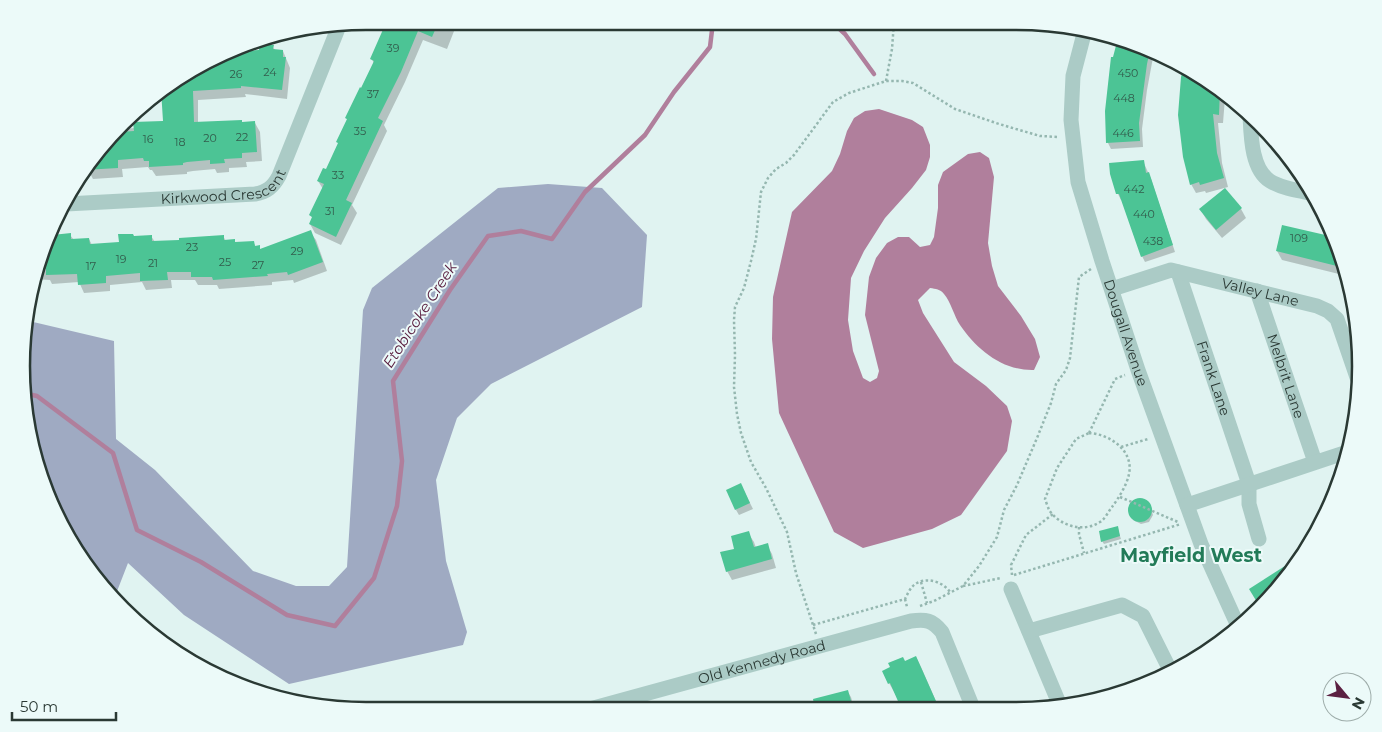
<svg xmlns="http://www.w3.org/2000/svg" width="1382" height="732" viewBox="0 0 1382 732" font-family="Montserrat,sans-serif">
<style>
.green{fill:#9faac2}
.water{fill:#b07f9c}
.shadow{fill:#0003}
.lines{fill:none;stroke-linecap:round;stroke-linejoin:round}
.stream{stroke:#b07f9c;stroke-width:4.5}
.building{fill:#4cc495}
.path{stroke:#95b7b0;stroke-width:2.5;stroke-dasharray:2.5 2.5;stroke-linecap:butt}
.minor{stroke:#abcbc6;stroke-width:15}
.labels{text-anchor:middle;stroke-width:4;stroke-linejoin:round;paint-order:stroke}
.number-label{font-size:11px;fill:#325c4c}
.street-label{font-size:14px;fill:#2a3934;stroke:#ecfaf9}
.water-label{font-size:15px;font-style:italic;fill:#5b2041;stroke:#ecfaf9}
.district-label{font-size:19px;font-weight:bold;fill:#227b58;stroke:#ecfaf9}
.rim{fill:none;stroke:#2a3934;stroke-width:2.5}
</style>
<rect width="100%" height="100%" fill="#e0f3f1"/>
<path class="green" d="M548,184L602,188L647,235L642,307L491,384L457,418L436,480L446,561L467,632L463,645L289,684L184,615L128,563L114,599L79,557L48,498L22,389L29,321L114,341L116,439L155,470L253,571L296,586H329L347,567L363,310L372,288L498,188Z"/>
<path class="water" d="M879,109L912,120L923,127L930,145V157L926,170L912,188L885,218L864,251L851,278L848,320L853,351L863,378L870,382L877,378L879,371L865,315L869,277L876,258L887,243L898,237H909L920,247L930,245L934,237L938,208V185L943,172L968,154L980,152L989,158L994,177L988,243L992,266L998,286L1021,316L1035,339L1040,357L1034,370C1003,371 977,350 960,325C954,316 951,302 944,294C940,289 936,289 930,288L918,300L923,313L954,362L986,386L1007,406L1012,421L1007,451L961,515L932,529L863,548L834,532L779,413L772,339L773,297L792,212L832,171L840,154L847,131L854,118L865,111Z"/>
<g class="shadow">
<path d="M398,21H458L447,49L423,40L405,82L384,125L387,131L352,205L357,213L341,245L315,233L310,224L313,219L311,215L323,189L318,181L326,171L339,144L348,120L346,118L374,64L372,59L395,30Z"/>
<path d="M1038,22L1058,25L1057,28Z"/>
<path d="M1119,38L1154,52L1147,90L1142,129L1143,147L1111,149L1108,143L1114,59Z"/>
<path d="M273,47L275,50L283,51L290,68L287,99L245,94L246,97L198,100V123H255L260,132L262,161L246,162L247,167L229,168V172L217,173L215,169L193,171L187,172V174L156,176L152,170H150L148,167L122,169L123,177L93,179L87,168H85L122,129L135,128L165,122L163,101H148L156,93L229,53L260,52Z"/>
<path d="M1185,67L1221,89L1225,98L1223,123H1218L1222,163L1228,187L1206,193L1205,191L1196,193L1191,184Z"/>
<path d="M1281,147L1293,163H1290Z"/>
<path d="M1143,161L1151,179L1175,252L1145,262L1142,256L1122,199L1121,200L1118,194Z"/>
<path d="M1241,209L1246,218L1222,238L1206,219L1201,210Z"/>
<path d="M1283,226L1335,239L1343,255L1347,276L1282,260L1277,251Z"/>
<path d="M310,232L316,240L327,271L294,283L293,280L272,282V285L219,289L217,285H198L195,280H171L172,288L146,290L142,282L110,285V291L84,293L79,282L52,284L50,280L33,279L49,241L70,235L74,240L89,239L92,245L120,243L134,237L151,236L155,242L180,241L223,236L226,241L234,240L236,243L253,242L256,247H259L261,250Z"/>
<path d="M744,491L753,509L739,515L736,510Z"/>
<path d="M1142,499L1149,504L1153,515L1149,522L1141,524L1133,520L1129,507L1134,501Z"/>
<path d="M1118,530L1121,539L1104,544L1102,541Z"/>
<path d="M748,533L754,542L756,548L767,545L772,554L776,568L732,580L727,571L736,549Z"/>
<path d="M1298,560L1275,593L1260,606L1251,589Z"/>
<path d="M916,657L921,667L939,708H898L897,706L901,704L889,683L905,663Z"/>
<path d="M847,691L851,697L854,708L817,709Z"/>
<path d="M736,704L739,709H726V707Z"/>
</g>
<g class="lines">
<g class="stream">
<path d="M832,22L845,34L874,74"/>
<path d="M23,393L37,396L113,453L137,530L201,562L287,615L335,626L374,578L397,506L402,461L393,381L450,290L488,236L521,231L552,239L585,192L645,135L674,92L710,47L713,22"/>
</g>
</g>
<g class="building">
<path d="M394,21H439L432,37L418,31L401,72L378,118L383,121L346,200L352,203L336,237L309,224L312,217L309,215L324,184L317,181L323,168L326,169L338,143L336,142L347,119L345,118L360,87L361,88L374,61L370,59L385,25L394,28L397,22Z"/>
<path d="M1118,38L1150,50L1147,64L1139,123L1140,141L1106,143L1105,111L1111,57H1113Z"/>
<path d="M260,44L274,45L273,49L283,50V57H286L282,90L241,86V88L193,91L194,122L242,120V122L255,121L257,152L242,153V158L224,159L225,163L210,164V160L187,162L183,163V165L149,167V161H144L143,158L118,160V168L84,170L119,132L134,131L133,122L163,121L161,90L232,52L259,50Z"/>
<path d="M1184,66L1220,89L1219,115L1213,114L1217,153L1224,178L1200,185L1199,182L1190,185L1183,157L1178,115L1181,77Z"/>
<path d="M1144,160L1146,173L1149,172L1173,245L1141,257L1119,194H1116L1110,174L1109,163Z"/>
<path d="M1225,188L1242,208L1216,230L1199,209Z"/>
<path d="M1282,225L1334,237L1343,255L1345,268L1276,251Z"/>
<path d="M311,230L323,262L288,275L287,272L267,274L268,276L213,280L212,277H191V272H167L168,280L140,281V273L106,276V283L78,285L77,274L46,275V269H36L52,235L71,233V239L89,238L90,244L119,242L118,234H133L134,236L152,235V241L179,240V238L224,235V240L235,239V242L254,241L255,246L260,245V249Z"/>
<path d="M741,483L750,503L735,510L726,490Z"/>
<circle cx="1140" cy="510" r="12"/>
<path d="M1118,526L1120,536L1101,542L1099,531Z"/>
<path d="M749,531L754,547L768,543L772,559L726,572L720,552L734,549L731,536Z"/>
<path d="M1299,557L1275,593L1260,607L1249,589Z"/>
<path d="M916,656L939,708H901L890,683L888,684L882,671L890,667L888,663L903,657L905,661Z"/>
<path d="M848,690L853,708L815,709L813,699Z"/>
</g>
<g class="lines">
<g class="path">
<path d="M886,81L892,49L894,22"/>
<path d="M1089,433C1109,434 1134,450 1129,474C1127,485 1118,499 1112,507C1108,512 1105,519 1100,522C1083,533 1060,526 1049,510C1048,507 1046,502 1045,499L1057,468L1076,439Z"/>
<path d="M1089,433L1115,379L1125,375"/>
<path d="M1121,447L1148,439"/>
<path d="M1120,497L1178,522"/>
<path d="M1079,527V534L1084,553"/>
<path d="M1012,575L1011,565L1026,535L1053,514"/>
<path d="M1014,575L1181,524"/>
<path d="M921,582L927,603"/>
<path d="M963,586L1001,578"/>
<path d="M905,599L907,607"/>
<path d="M920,606L934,601L963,586L979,566L997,537L1004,510L1017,485L1037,438L1051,403L1056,384L1066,370L1070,358L1079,277L1091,269"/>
<path d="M813,625L905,599C908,593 911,586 917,583C928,577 943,582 950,592"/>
<path d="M816,634L796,573L787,532L766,488L751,462L741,433L737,414L734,387L735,355L734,320L735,307L744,288L751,261L756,239L761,192L768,178L776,169L786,163L794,155L833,102L849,93L886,81H902L913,83L955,109L999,124L1040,136L1059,137"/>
</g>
<g class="minor">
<path id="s1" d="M1085,30L1073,76L1071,120L1078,182L1102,261L1138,370L1201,544L1238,626"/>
<path d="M1250,115C1251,135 1251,169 1270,181C1283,189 1300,191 1315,194"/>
<path id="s2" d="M66,204L255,194C267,192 273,187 279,176L339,26"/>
<path id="s3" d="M1178,272L1249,484V504L1259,539"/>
<path id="s4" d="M1112,289L1171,270L1317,306L1328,311L1337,319L1360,386"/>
<path id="s5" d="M1257,291L1315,462"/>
<path d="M1187,505L1350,451"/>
<path d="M1011,589L1061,708"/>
<path d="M1029,631L1122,605L1143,616L1171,672"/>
<path id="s6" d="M590,709L911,621C926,619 932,620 942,632L973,708"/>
</g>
</g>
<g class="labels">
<g class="number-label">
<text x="393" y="52">39</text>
<text x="270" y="76">24</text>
<text x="1128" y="77">450</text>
<text x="236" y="78">26</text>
<text x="373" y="98">37</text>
<text x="1124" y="102">448</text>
<text x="360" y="135">35</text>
<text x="1123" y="137">446</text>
<text x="242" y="141">22</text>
<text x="210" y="142">20</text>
<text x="148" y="143">16</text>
<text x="180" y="146">18</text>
<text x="338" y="179">33</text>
<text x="1134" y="193">442</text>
<text x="330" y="215">31</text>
<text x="1144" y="218">440</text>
<text x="1299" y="242">109</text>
<text x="1153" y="245">438</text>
<text x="192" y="251">23</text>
<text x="297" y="255">29</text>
<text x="121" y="263">19</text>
<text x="225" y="266">25</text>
<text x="153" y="267">21</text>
<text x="258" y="269">27</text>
<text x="91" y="270">17</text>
</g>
<g class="street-label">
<text dy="5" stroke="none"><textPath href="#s2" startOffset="161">Kirkwood Crescent</textPath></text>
<text dy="5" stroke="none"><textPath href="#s4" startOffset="154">Valley Lane</textPath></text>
<text dy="5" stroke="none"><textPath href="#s1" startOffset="312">Dougall Avenue</textPath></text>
<text dy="5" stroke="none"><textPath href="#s5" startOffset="90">Melbrit Lane</textPath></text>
<text dy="5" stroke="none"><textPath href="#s3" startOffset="112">Frank Lane</textPath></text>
<text dy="5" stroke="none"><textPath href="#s6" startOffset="178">Old Kennedy Road</textPath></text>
</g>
<g class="water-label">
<text transform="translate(420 315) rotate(-57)" y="5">Etobicoke Creek</text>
</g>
<g class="district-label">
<text x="1191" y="562">Mayfield West</text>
</g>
</g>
<path d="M0 0H1382V732H0ZM366 30H1016A336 336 0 0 1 1352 366V366A336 336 0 0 1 1016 702H366A336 336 0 0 1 30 366V366A336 336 0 0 1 366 30Z" fill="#ecfaf9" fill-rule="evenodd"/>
<path class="rim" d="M366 30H1016A336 336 0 0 1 1352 366V366A336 336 0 0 1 1016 702H366A336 336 0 0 1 30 366V366A336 336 0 0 1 366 30Z"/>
<g transform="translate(1347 697) rotate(119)"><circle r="24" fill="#ecfaf9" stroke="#9eadaa"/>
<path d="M0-4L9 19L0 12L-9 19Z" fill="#5b2041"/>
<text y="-8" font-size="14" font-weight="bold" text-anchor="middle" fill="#2a3934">N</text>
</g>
<path d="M12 712v8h104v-8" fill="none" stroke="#2a3934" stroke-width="2.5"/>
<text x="20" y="712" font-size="15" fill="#2a3934" stroke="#ecfaf9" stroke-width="4" paint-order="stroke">50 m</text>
</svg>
